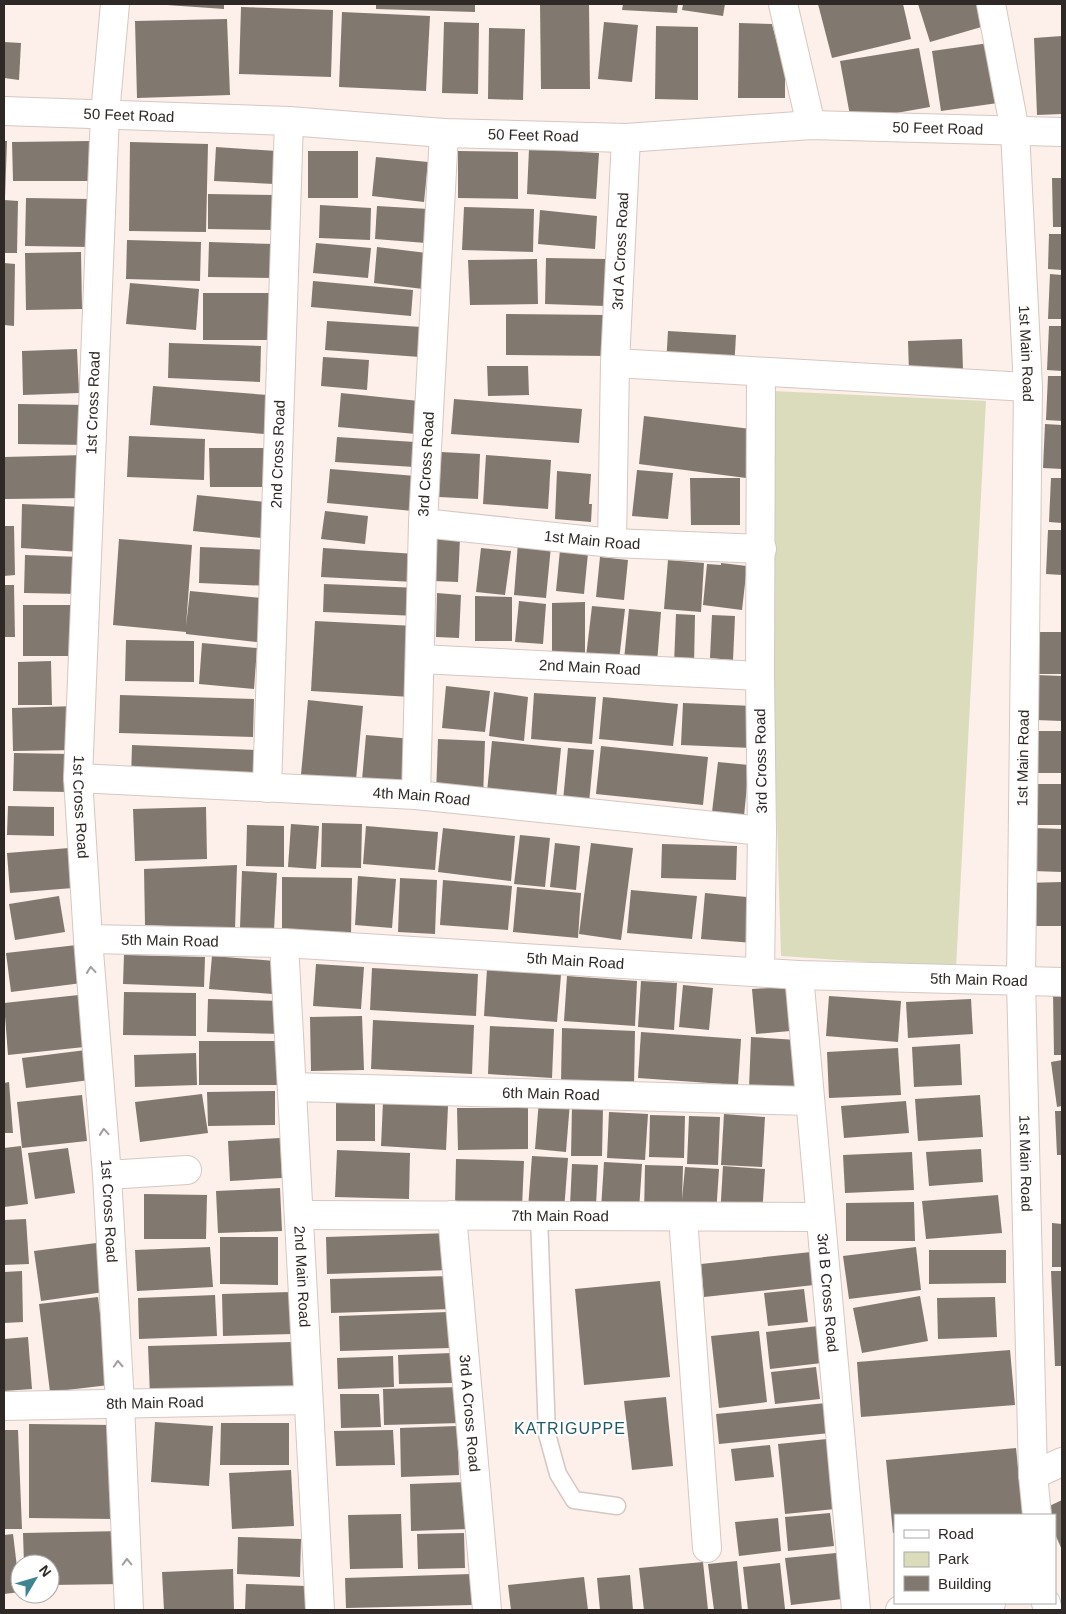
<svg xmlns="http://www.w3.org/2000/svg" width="1066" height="1614" viewBox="0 0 1066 1614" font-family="Arial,sans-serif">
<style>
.green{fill:#dadcbc}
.building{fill:#817970}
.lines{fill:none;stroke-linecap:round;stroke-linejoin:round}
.service-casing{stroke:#d5c7c2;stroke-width:19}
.minor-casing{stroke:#d5c7c2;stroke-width:30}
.tertiary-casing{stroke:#d5c7c2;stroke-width:30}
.service{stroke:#fff;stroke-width:16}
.minor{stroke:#fff;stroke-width:28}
.tertiary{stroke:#fff;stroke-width:28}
.oneway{stroke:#a19e9d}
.labels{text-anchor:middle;stroke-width:4.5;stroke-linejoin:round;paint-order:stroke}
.street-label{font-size:15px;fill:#2e2826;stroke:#fff}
.neighbourhood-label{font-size:16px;letter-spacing:1px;fill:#225a64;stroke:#fff}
</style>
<rect width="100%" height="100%" fill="#fdefea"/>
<path class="green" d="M773,391L986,401L956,968L781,956L768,516Z"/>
<g class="building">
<path d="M167,4H224V9L167,5Z"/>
<path d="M376,4H475V12L376,9Z"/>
<path d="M540,4H589L590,89H541Z"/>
<path d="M623,4H678L677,13L622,10Z"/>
<path d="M683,4H725L723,16L682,10Z"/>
<path d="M818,4H903L911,39L832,58Z"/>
<path d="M918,4H989L995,23L930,42Z"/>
<path d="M241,7L333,10L331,77L239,74Z"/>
<path d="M342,12L430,16L426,91L339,87Z"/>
<path d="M227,19L230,95L137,98L135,21Z"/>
<path d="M444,22L479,23L478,94L442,93Z"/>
<path d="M604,22L638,25L632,82L598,79Z"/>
<path d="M739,23L772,24L785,74V98H738Z"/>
<path d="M656,26L698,27V100L655,99Z"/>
<path d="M489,28L525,29L523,100L488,99Z"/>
<path d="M1062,36V114L1037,115L1034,38Z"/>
<path d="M4,42L21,43L19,80L4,78Z"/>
<path d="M989,43L998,103L941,111L932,51Z"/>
<path d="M919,48L930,107L851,121L840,61Z"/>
<path d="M4,141H7L5,197H4Z"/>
<path d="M91,141L92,181H13L12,142Z"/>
<path d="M130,142L208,144L206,232L129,231Z"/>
<path d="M216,147L276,151L274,184L214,181Z"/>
<path d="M529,149L599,153L596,199L527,194Z"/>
<rect x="308" y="151" width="50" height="47"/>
<path d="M458,151L518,152V199L458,198Z"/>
<path d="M376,157L428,162L424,202L372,196Z"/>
<path d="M1052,178H1062V227H1053Z"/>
<path d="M208,194L276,195V230L208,229Z"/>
<path d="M26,198L90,199V247L25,246Z"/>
<path d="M4,200L18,201L17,253H4Z"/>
<path d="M320,205L371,208L370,240L319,238Z"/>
<path d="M377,206L428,209L426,243L375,239Z"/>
<path d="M464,207L534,209L533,252L462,250Z"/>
<path d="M540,210L597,216L595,249L538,244Z"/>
<path d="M1049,234H1062V270L1048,269Z"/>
<path d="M127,240L201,242L200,281L126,279Z"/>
<path d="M209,242L274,244L273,278L208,277Z"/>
<path d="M316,243L371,248L368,278L313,273Z"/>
<path d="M377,247L427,253L423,289L374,283Z"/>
<path d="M81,252L82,309L26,310L25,253Z"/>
<path d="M546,258L606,259L605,306L545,304Z"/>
<path d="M537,259L538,304L470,305L468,260Z"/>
<path d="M4,263L15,264L14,326L4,325Z"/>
<path d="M1050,274L1062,275V319H1048Z"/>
<path d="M313,281L413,290L411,316L311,307Z"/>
<path d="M130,283L199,289L196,330L126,324Z"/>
<path d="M203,293H277L278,340H203Z"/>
<path d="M506,314L607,315V356L506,355Z"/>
<path d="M327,321L422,327L420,357L325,350Z"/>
<path d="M1049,326H1062V371L1047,370Z"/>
<path d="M668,331L736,335L734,369L666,365Z"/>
<path d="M962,339L963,370L909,372L908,341Z"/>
<path d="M169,343L261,346L260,382L168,378Z"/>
<path d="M77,349L79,393L23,395L22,351Z"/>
<path d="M323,357L369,360L367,390L321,386Z"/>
<path d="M487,366H528L529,395L488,396Z"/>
<path d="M1048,376H1062V421L1046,420Z"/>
<path d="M153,386L268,395L265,434L150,425Z"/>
<path d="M341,393L419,401L416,434L338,427Z"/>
<path d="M454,399L582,409L579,443L451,434Z"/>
<path d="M18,404L89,405L88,445L18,444Z"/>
<path d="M644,416L751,429L746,478L639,464Z"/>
<path d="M1045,424L1062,425V469L1043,468Z"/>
<path d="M129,436L205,439L204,480L127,477Z"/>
<path d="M337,437L415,442L414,467L335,462Z"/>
<path d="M209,448H270L271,487H210Z"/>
<path d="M441,452L480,454L478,499L439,497Z"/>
<path d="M86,455L87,498L4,499V457Z"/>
<path d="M486,455L551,460L548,509L483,504Z"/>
<path d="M330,469L416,476L413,511L327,503Z"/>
<path d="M637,470L673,473L668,519L632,516Z"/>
<path d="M557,471L591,474L589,504H592L591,522L555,519Z"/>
<path d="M690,478H740V525H691Z"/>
<path d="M1051,478H1062V523L1049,522Z"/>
<path d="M197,495L265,502L262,538L193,531Z"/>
<path d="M22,504L82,507L80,552L21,548Z"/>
<path d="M325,511L368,516L365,544L321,539Z"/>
<path d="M4,526H14L15,575L4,576Z"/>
<path d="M1048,530H1062V575L1046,574Z"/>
<path d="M436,537L460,538L458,582L434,581Z"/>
<path d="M119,539L192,545L186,626L190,591L271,599L266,643L186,634V632L113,625Z"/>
<path d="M518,543L551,546L546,598L514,595Z"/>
<path d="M200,547L271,550L270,586L199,583Z"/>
<path d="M323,548L416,554L414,582L321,577Z"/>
<path d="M481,548L511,551L505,595L476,592Z"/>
<path d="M560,550L588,553L584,594L556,591Z"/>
<path d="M25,555L81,557L80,594L24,593Z"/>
<path d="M600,557L628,560L624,600L596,597Z"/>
<path d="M668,560L704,563L701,612L664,609Z"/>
<path d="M721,563L747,566L742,610L703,605L707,564L721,565Z"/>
<path d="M324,584L419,588L418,616L323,612Z"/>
<path d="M4,585H14L15,637H4Z"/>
<path d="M437,593L461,595L459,638L436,637Z"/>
<path d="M475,596L512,597V641H475Z"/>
<path d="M519,601L546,604L543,644L515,642Z"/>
<path d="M585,602V661H552V603Z"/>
<rect x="23" y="605" width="58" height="51"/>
<path d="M592,606L625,609L619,660L586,657Z"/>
<path d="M629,609L661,612L657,663L624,660Z"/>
<path d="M676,614L695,615L694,665L674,664Z"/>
<path d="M712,615L735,616L733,660L710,658Z"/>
<path d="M315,621L415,626L411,697L311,691Z"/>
<path d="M1029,632H1062V674H1030Z"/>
<path d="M126,640L194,641V682L125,681Z"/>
<path d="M202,643L257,648L254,689L199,684Z"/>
<path d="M51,661L52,705H18V662Z"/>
<path d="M1037,675L1062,676V721L1036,720Z"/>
<path d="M446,686L490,691L485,732L442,728Z"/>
<path d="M494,692L528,697L524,741L489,736Z"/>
<path d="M534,693L596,697L592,744L531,739Z"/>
<path d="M120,695L254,699L253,737L119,733Z"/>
<path d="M603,697L678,704L673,746L599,739Z"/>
<path d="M308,700L363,706L355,790L300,785Z"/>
<path d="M683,703L753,706L752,748L681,745Z"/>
<path d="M76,706L77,750L13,751L12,708Z"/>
<path d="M1035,731H1062V773H1036Z"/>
<path d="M366,735L413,739L409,785L362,780Z"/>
<path d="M438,739L485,741L483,798L436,795Z"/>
<path d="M492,741L561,748L556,799L487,792Z"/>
<path d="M132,745L257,750L256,783L131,778Z"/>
<path d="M601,746L708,757L703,805L596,794Z"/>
<path d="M568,748L594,750L589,803L563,801Z"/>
<path d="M14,753L70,754L69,792L13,791Z"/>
<path d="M718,762L749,765L744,816L712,812Z"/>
<rect x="1036" y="784" width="26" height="41"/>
<path d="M8,806L54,807V836L7,835Z"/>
<path d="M206,807L207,859L135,861L133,809Z"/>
<path d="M322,823L362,824L361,868L321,867Z"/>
<path d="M291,824L319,826L316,869L288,867Z"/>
<path d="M247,825L284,826V867L246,866Z"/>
<path d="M366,826L438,832L435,870L363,864Z"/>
<path d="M443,828L515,836L511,881L438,872Z"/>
<path d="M1034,828L1062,829V872L1033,871Z"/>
<path d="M520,835L550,838L545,887L514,884Z"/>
<path d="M555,843L580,846L576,890L550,887Z"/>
<path d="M591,843L633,848L621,940L579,934Z"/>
<path d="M662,844L737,846L736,880L661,878Z"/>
<path d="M69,848L73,888L10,893L7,853Z"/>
<path d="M237,865L235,929L145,925L144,869Z"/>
<path d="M242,871L277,873L274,930L240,928Z"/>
<path d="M358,876L396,879L392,928L355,925Z"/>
<path d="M282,877L352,878L351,934L282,933Z"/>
<path d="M400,878L437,880L435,934L398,932Z"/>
<path d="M443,880L512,886L508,930L440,925Z"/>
<path d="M1062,882V926H1025L1024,883Z"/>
<path d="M517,887L581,893L578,938L513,932Z"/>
<path d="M631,890L697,896L692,939L627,933Z"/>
<path d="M705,893L757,898L754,943L701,939Z"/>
<path d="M59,896L65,932L15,940L9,904Z"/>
<path d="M77,945L82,983L11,992L6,953Z"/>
<path d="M124,955L205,957L204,987L123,984Z"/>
<path d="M212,956L275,961L272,994L209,989Z"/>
<path d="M316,964L364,967L361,1009L313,1006Z"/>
<path d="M372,968L478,974L476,1016L370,1010Z"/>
<path d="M487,969L561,975L557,1022L484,1016Z"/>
<path d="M567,976L637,981L635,1026L564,1021Z"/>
<path d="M641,981L677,983L674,1030L638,1027Z"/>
<path d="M683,985L713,988L709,1030L679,1027Z"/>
<path d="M787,987L790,1031L756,1034L752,989Z"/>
<path d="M124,992L196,993V1036L123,1035Z"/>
<path d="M1053,993H1062V1055H1054Z"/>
<path d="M88,994L94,1046L8,1055L4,1003Z"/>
<path d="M829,996L901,1001L898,1042L826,1036Z"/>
<path d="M208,999L282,1001L281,1034L207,1032Z"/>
<path d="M971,999L973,1034L908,1038L906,1002Z"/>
<path d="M362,1016L364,1070L311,1071L310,1017Z"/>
<path d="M373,1020L474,1025L472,1074L371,1069Z"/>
<path d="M490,1026L554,1029L552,1078L488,1074Z"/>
<path d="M562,1028L635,1031L634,1086L561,1083Z"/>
<path d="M641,1032L741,1039L738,1085L638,1078Z"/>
<path d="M751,1037L797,1040L795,1091L749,1088Z"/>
<rect x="199" y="1041" width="78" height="44"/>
<path d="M960,1044L962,1085L914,1087L912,1047Z"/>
<path d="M898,1048L901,1095L829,1098L827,1052Z"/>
<path d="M86,1050L90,1080L26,1088L22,1058Z"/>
<path d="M196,1053L197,1085L135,1087L134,1055Z"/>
<path d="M1062,1060V1106L1057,1107L1051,1062Z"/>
<path d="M9,1082L13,1133H4V1083Z"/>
<path d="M275,1091V1125L208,1126L207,1092Z"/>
<path d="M202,1094L208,1133L140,1142L135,1102Z"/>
<path d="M82,1095L87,1141L22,1148L17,1102Z"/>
<path d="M980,1095L983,1137L918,1141L915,1099Z"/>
<path d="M539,1100L570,1102L566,1152L535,1149Z"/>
<path d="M375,1101V1141H336V1102Z"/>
<path d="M906,1101L909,1133L844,1138L841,1106Z"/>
<path d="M383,1102L448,1106L446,1150L381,1146Z"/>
<path d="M572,1107L603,1108L602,1156H571Z"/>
<path d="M457,1108H528V1149L458,1150Z"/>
<path d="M1055,1111H1062V1155H1057Z"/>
<path d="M609,1112L648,1114L645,1160L607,1158Z"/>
<path d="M724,1114L765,1117L762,1167L721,1165Z"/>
<path d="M650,1115L685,1116L684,1158L649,1157Z"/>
<path d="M689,1116L720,1117L718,1165L687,1164Z"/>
<path d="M280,1138L282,1178L230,1181L228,1141Z"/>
<path d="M21,1146L28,1204L4,1207V1148Z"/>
<path d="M68,1148L75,1193L35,1199L28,1153Z"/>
<path d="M981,1149L983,1182L929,1186L926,1152Z"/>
<path d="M337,1150L410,1153L409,1199L335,1197Z"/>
<path d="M912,1152L914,1190L845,1193L843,1155Z"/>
<path d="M532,1156L568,1158L564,1211L528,1208Z"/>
<path d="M456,1159L524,1161L522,1207L455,1205Z"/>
<path d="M604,1162L642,1164L639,1211L601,1209Z"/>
<path d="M572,1164L598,1165L596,1206L570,1205Z"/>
<path d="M645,1165L683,1166L682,1200L685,1167L719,1169L716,1215H644Z"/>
<path d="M723,1166L765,1169L762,1216H720Z"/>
<path d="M280,1188L282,1231L218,1233L216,1191Z"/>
<path d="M144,1194L207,1195L206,1239H144Z"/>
<path d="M998,1195L1002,1233L926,1239L922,1201Z"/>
<path d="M914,1202L915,1241H846V1203Z"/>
<path d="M26,1219L29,1264L4,1265V1220Z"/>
<path d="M1052,1223L1062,1224V1267H1052Z"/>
<path d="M450,1233L451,1270L327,1274L326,1237Z"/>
<path d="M220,1237H278V1285L220,1284Z"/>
<path d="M104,1242L111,1291L41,1301L34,1251Z"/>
<path d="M210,1247L213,1287L137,1291L135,1250Z"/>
<path d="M916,1247L921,1290L849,1299L843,1256Z"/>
<path d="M929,1250H1006V1283L929,1284Z"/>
<path d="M811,1252L814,1285L704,1297L701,1264Z"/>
<path d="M22,1271L23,1322L4,1323V1272Z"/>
<path d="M1051,1271H1062V1366H1055Z"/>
<path d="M451,1276L452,1309L331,1313L330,1279Z"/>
<path d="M660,1281L670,1377L584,1385L575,1289Z"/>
<path d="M804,1289L808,1322L768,1326L764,1293Z"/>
<path d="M291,1292L293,1334L223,1336L222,1294Z"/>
<path d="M215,1295L217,1336L139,1339L138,1298Z"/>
<path d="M920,1296L928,1341L862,1353L853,1308Z"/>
<path d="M98,1297L109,1385L50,1392L39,1304Z"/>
<path d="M995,1297L997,1337L938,1339L937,1298Z"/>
<path d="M448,1312L450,1348L340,1351L339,1316Z"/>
<path d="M818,1326L822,1363L770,1369L766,1332Z"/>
<path d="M759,1331L767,1402L719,1408L711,1336Z"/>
<path d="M28,1337L32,1389L4,1391V1339Z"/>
<path d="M292,1342L294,1391L150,1395L148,1346Z"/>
<path d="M1010,1350L1015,1405L861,1417L857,1362Z"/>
<path d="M452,1353L453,1383L399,1384L398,1355Z"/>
<path d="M393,1356L394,1387L338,1389L337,1358Z"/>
<path d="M816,1367L820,1399L775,1404L771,1372Z"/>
<path d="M460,1387L461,1423L384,1425L383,1389Z"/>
<path d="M340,1394H379L381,1427L341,1428Z"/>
<path d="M666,1397L673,1466L632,1470L624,1401Z"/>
<path d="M826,1403L830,1433L719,1444L716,1414Z"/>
<path d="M155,1422L213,1426L209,1486L151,1482Z"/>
<path d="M221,1423H289V1465H220Z"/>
<path d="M29,1424L113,1425V1519L29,1518Z"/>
<path d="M457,1426L459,1475L401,1477L400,1428Z"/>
<path d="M4,1430H18L22,1529H4Z"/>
<path d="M393,1430L395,1465L336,1466L334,1431Z"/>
<path d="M827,1439L835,1509L785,1514L778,1444Z"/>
<path d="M770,1445L774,1477L735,1481L731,1449Z"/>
<path d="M1016,1448L1023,1515H895V1533H893L886,1460Z"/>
<path d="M291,1470L294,1526L232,1529L229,1473Z"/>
<path d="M467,1482L468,1529L411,1531L410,1484Z"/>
<path d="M1062,1500V1550L1055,1534V1515H1046L1043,1509Z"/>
<path d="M830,1513L834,1546L788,1551L785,1517Z"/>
<path d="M401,1514L403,1568L350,1569L348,1515Z"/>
<path d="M778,1518L781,1551L739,1556L735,1522Z"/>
<path d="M123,1531L124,1584L50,1585V1564H24L23,1533Z"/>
<path d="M464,1533L465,1568L418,1569L417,1534Z"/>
<path d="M13,1534L20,1592L4,1594V1535Z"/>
<path d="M238,1537L301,1539L300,1577L237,1574Z"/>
<path d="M836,1553L842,1599L791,1605L785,1558Z"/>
<path d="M737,1561L742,1610H714L708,1564Z"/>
<path d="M703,1562L708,1610H644L639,1568Z"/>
<path d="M780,1563L785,1609L748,1610L743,1567Z"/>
<path d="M233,1569L234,1610H164L162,1572Z"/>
<path d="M471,1574L472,1605L346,1608L345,1578Z"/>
<path d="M630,1575L633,1610H600L597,1578Z"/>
<path d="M584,1577L588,1610H511L508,1585Z"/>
<path d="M246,1584L306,1586L305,1610H245Z"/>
</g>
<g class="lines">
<g class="service-casing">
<path id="service" d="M539,1216L547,1434L558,1474L574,1500L617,1506"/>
</g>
<g class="minor-casing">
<g id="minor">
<path id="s1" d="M115,4L105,114L78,778L88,939L107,1175L120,1404L129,1610"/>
<path d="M783,4L811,125"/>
<path d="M615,363L1028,387"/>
<path id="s2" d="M423,523L612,543L762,549"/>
<path id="s3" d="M612,543L615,363L626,138"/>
<path id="s4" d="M420,659L760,676"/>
<path id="s5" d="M78,778L416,795L762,831"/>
<path id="s6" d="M267,788L289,121"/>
<path id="s7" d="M416,795L423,523L444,133"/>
<path id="s8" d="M88,939L284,943L799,975L1062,982"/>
<path id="s9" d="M284,943L320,1610"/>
<path d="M760,972L762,831L760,676L761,372"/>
<path id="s10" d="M799,975L856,1610"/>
<path id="s11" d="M292,1087L810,1101"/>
<path d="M107,1175L187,1170"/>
<path id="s12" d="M299,1215L820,1217"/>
<path id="s13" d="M452,1215L487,1610"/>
<path d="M683,1217L707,1548"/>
<path id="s14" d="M4,1406L308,1400"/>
<path d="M1033,1475L1062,1462"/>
<path d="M900,1610L991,1603"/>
</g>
</g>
<g class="tertiary-casing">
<g id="tertiary">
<path id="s15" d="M991,4L1015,131L1028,387L1021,981L1033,1475L1037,1515"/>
<path id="s16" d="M4,111L289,121L444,133L626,138L811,125L1062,132"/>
<path d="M1046,1603L1048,1610"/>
</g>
</g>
<use href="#service" class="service"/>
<use href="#minor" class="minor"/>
<use href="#tertiary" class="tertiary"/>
</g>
<defs><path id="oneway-chevron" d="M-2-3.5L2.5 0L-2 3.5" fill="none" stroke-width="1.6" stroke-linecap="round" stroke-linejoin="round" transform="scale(1.25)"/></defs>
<g class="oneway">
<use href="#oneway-chevron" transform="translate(91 970) rotate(-95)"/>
<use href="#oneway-chevron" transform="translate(104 1132) rotate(-95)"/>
<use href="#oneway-chevron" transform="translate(118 1364) rotate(-93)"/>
<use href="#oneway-chevron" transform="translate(127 1562) rotate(-92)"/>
</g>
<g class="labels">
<g class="street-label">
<text dy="5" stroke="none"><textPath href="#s16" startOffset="125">50 Feet Road</textPath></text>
<text dy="5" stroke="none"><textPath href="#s16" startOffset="935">50 Feet Road</textPath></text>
<text dy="5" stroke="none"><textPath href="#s16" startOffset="530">50 Feet Road</textPath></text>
<text dy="5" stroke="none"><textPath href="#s3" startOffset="292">3rd A Cross Road</textPath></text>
<text dy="5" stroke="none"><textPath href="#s15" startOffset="352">1st Main Road</textPath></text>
<text transform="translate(93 403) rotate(-88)" y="5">1st Cross Road</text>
<text dy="5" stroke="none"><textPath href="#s6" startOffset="334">2nd Cross Road</textPath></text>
<text dy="5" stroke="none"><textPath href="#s7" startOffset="331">3rd Cross Road</textPath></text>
<text dy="5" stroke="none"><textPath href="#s2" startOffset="170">1st Main Road</textPath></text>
<text dy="5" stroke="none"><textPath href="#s4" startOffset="170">2nd Main Road</textPath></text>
<text transform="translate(1023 758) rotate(-89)" y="5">1st Main Road</text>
<text transform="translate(761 761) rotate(-91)" y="5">3rd Cross Road</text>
<text dy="5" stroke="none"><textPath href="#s5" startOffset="344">4th Main Road</textPath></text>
<text dy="5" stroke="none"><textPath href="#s1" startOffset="804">1st Cross Road</textPath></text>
<text dy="5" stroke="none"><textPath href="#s8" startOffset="82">5th Main Road</textPath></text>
<text dy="5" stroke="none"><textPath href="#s8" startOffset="488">5th Main Road</textPath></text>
<text dy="5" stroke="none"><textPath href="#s8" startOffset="892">5th Main Road</textPath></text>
<text dy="5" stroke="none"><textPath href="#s11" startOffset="259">6th Main Road</textPath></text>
<text dy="5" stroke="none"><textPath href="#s15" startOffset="1162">1st Main Road</textPath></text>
<text dy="5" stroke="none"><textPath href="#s1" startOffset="1209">1st Cross Road</textPath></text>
<text dy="5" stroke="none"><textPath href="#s12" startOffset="261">7th Main Road</textPath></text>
<text dy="5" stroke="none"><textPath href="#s9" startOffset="334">2nd Main Road</textPath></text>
<text dy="5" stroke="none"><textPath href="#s10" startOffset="319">3rd B Cross Road</textPath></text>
<text dy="5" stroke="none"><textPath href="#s14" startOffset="151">8th Main Road</textPath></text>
<text dy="5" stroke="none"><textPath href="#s13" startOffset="199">3rd A Cross Road</textPath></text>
</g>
<g class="neighbourhood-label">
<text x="570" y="1434">KATRIGUPPE</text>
</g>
</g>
<rect width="1066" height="1614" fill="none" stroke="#2e2826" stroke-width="10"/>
<rect x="894" y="1514" width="162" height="90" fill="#ffffff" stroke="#aba9a8"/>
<rect x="904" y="1530" width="25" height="8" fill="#ffffff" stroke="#aba9a8"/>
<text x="938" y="1539" font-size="15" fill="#2e2826">Road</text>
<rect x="904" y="1552" width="25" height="15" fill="#dadcbc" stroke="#aba9a8"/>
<text x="938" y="1564" font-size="15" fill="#2e2826">Park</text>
<rect x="904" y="1576" width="25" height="15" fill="#817970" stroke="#aba9a8"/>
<text x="938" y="1589" font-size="15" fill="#2e2826">Building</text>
<g transform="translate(35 1579) rotate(52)"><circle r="24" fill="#ffffff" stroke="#aba9a8"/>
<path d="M0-4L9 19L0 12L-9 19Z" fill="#3f8491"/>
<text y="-8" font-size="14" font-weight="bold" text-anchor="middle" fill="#2e2826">N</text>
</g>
</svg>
